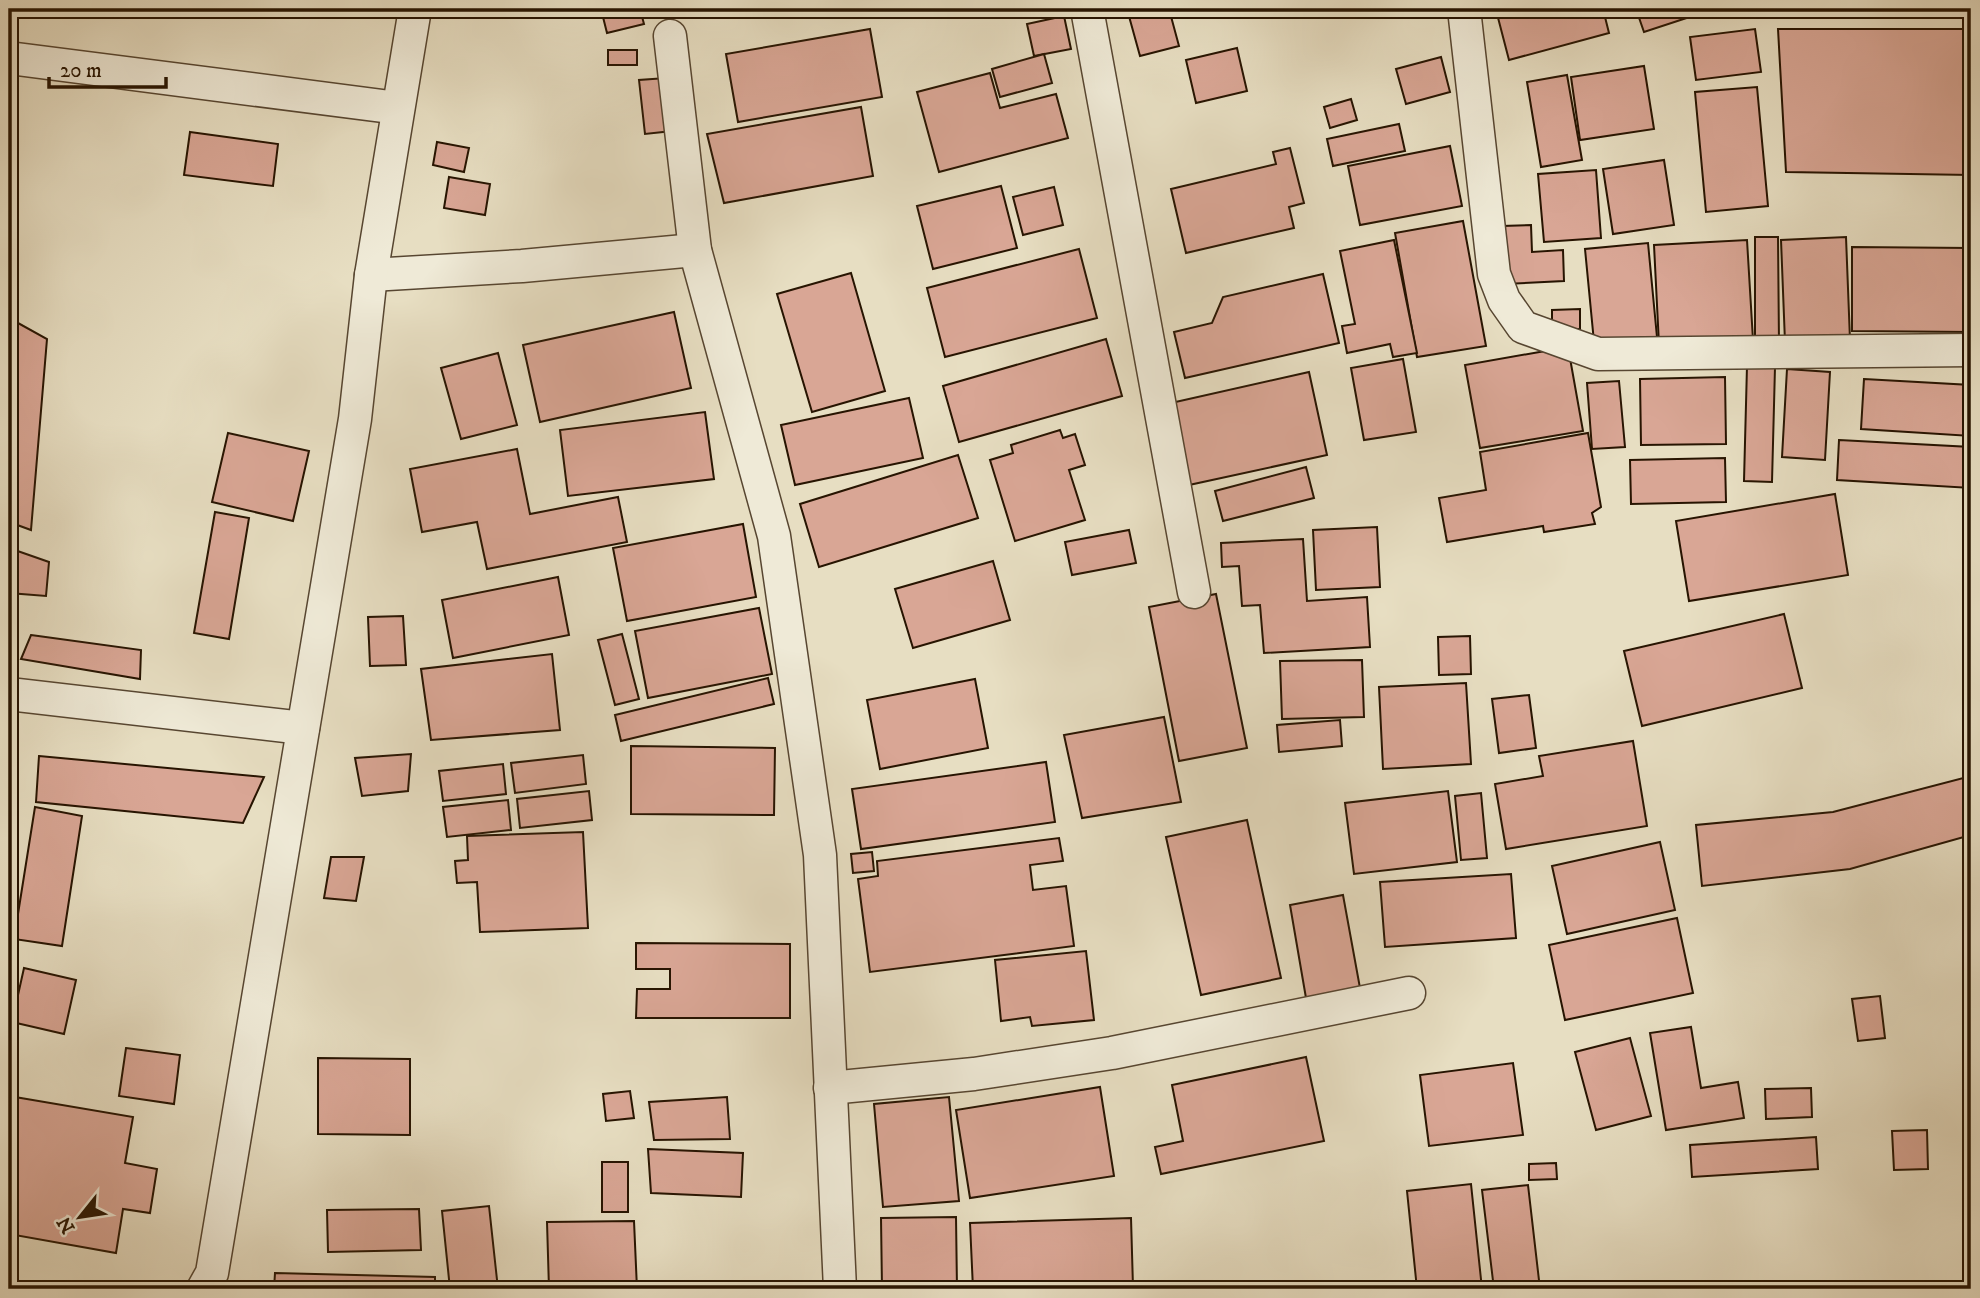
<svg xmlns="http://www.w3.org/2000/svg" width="1980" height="1298" viewBox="0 0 1980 1298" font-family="'IM FELL DW Pica',serif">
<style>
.building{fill:#d9a695;stroke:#271401;stroke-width:2}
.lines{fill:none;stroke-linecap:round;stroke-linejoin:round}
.street-casing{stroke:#574631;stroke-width:35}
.street{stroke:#efead7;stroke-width:32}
</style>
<rect width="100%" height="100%" fill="#e7dec2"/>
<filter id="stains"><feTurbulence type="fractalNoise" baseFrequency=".00286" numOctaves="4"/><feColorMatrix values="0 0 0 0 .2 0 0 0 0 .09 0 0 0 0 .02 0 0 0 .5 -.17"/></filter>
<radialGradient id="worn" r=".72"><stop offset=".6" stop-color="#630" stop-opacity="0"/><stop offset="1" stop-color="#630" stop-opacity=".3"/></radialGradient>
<g class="building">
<path d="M601,9H640L644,24L607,33Z"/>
<path d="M1127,9H1169L1179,46L1140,56Z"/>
<path d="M1603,9L1609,33L1509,60L1496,10Z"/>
<path d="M1636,9H1710L1711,10L1644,32Z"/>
<path d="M1064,16L1071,49L1034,56L1027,24Z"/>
<path d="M870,29L882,97L738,122L726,54Z"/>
<path d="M1755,29L1761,72L1696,80L1690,37Z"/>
<path d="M1778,29H1971V175L1786,172Z"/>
<path d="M1237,48L1247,91L1196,103L1186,60Z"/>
<rect x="608" y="50" width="29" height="15"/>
<path d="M1044,54L1052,83L1000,97L992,69Z"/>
<path d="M1441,57L1450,92L1406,104L1396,69Z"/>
<path d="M1644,66L1654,129L1580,140L1571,77Z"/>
<path d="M990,73L1000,108L1056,94L1068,138L939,172L917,92Z"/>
<path d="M1567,75L1582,160L1541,167L1527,82Z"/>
<path d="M666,78L672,131L645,134L639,80Z"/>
<path d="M1757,87L1768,206L1706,212L1695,92Z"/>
<path d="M1351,99L1357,120L1330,128L1324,107Z"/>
<path d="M861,107L873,176L724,203L707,134Z"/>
<path d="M1399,124L1405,151L1333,166L1327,139Z"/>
<path d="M190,132L278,144L273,186L184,175Z"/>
<path d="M437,142L469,148L464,172L433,165Z"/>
<path d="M1450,146L1462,206L1360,225L1348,166Z"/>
<path d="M1290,148L1304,203L1289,207L1294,228L1186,253L1171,189L1276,164L1273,152Z"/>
<path d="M1664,160L1674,225L1613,234L1603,169Z"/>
<path d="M1596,170L1601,238L1544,242L1538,174Z"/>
<path d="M449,177L490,184L485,215L444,208Z"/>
<path d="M1001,186L1017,248L933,269L917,206Z"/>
<path d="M1054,187L1063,225L1023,235L1013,197Z"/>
<path d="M1463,221L1486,346L1417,357L1395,233Z"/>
<path d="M1531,225L1532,252L1563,250L1564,281L1505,284L1502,226Z"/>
<path d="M1755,237H1778L1779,343L1755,342Z"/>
<path d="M1846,237L1850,340L1785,342L1781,240Z"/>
<path d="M1394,240L1417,353L1393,357L1390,344L1347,353L1342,326L1355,324L1340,251Z"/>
<path d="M1747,240L1753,340L1659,345L1654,245Z"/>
<path d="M1648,243L1657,337L1594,342L1585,249Z"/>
<path d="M1852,247L1971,248V332L1852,331Z"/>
<path d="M1079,249L1097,318L945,357L927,288Z"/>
<path d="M851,273L885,391L812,412L777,294Z"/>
<path d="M1323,274L1339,343L1185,378L1174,332L1212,323L1223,297Z"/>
<path d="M1580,309V329H1552V310Z"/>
<path d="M674,312L691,388L540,422L523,345Z"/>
<path d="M9,318L47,339L31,530L9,522Z"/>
<path d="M1106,339L1122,396L959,442L943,386Z"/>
<path d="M1568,347L1583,431L1480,448L1465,365Z"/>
<path d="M498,353L517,425L461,439L441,368Z"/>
<path d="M1403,359L1416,432L1364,440L1351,368Z"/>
<path d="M1747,366L1775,367L1772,482L1744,481Z"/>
<path d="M1787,369L1830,372L1825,460L1782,457Z"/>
<path d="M1309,372L1327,455L1189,485L1171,403Z"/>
<path d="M1725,377L1726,444L1641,445L1640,379Z"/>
<path d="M1864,379L1971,385V436L1861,429Z"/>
<path d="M1619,381L1625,447L1592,449L1587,383Z"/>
<path d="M909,398L923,458L795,485L781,425Z"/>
<path d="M705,412L714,479L568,496L560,430Z"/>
<path d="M1060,430L1063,438L1075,434L1085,465L1069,470L1085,520L1015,541L990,460L1013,453L1011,445Z"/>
<path d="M228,433L309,451L293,521L212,502Z"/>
<path d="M1588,433L1601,507L1592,513L1595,524L1544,532L1543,526L1447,542L1439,498L1486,490L1480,452Z"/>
<path d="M1839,440L1971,447V488L1837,480Z"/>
<path d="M517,449L530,514L618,497L627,542L487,569L477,522L422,532L410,469Z"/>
<path d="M958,455L978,518L819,567L800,504Z"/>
<path d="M1725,458L1726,502L1631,504L1630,460Z"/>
<path d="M1306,467L1314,498L1223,521L1215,491Z"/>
<path d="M1835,494L1848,575L1689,601L1676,521Z"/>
<path d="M215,512L249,518L229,639L194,633Z"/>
<path d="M743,524L756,597L627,621L613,548Z"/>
<path d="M1377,527L1380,587L1316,590L1313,530Z"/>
<path d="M1129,530L1136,563L1072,575L1065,542Z"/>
<path d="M1303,539L1307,601L1367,597L1370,647L1264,653L1260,605L1242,606L1239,566L1222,567L1221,543Z"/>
<path d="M9,548L49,562L46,596L9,593Z"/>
<path d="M993,561L1010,620L913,648L895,589Z"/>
<path d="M558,577L569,635L453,658L442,600Z"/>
<path d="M1216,594L1247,748L1179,761L1149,607Z"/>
<path d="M759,608L772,674L648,698L635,631Z"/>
<path d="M1784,614L1802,688L1642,726L1624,651Z"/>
<path d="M403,616L406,665L370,666L368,617Z"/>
<path d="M622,634L639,699L615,705L598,640Z"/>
<path d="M31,635L141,650L140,679L21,659Z"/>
<path d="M1470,636L1471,674L1439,675L1438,637Z"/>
<path d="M552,654L560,730L431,740L421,669Z"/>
<path d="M1362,660L1364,717L1282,719L1280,661Z"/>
<path d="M768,678L774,704L621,741L615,715Z"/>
<path d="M975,679L988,748L880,769L867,700Z"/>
<path d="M1466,683L1471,764L1383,769L1379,687Z"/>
<path d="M1529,695L1536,748L1499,753L1492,699Z"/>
<path d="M1164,717L1181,802L1082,818L1064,735Z"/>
<path d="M1340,720L1342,746L1279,752L1277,725Z"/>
<path d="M1633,741L1647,826L1506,849L1495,784L1543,776L1539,756Z"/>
<path d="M631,746L775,748L774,815L631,814Z"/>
<path d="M411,754L408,791L362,796L355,758Z"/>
<path d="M583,755L586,784L515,793L511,763Z"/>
<path d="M39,756L264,777L243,823L36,802Z"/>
<path d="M1046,762L1055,822L861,849L852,789Z"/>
<path d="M503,764L506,794L443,801L439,771Z"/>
<path d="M1971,776V835L1850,869L1702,886L1696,825L1833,812Z"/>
<path d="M589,791L592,820L520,828L517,799Z"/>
<path d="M1448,791L1457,862L1354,874L1345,803Z"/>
<path d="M1481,793L1487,858L1461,860L1455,796Z"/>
<path d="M508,800L511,830L447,837L443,807Z"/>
<path d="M35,807L82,816L62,946L14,939Z"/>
<path d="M1247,820L1281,978L1201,995L1166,837Z"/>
<path d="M583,832L588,928L480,932L477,882L457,883L455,861L468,860L467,836Z"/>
<path d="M1059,838L1063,861L1030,865L1033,890L1066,886L1074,946L870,972L858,879L878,876L877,861Z"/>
<path d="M1660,842L1675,910L1567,934L1552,866Z"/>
<path d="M872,852L874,871L853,873L851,854Z"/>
<path d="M331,857H364L356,901L324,898Z"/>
<path d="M1511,874L1516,938L1385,947L1380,882Z"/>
<path d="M1343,895L1360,988L1306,998L1290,905Z"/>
<path d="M1677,918L1693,993L1565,1020L1549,945Z"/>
<path d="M636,943L790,944V1018H636L637,989H670V969H636Z"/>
<path d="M1086,951L1094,1020L1032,1026L1030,1017L1001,1021L995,960Z"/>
<path d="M24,968L76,980L64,1034L12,1022Z"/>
<path d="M1880,996L1885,1038L1858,1041L1852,999Z"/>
<path d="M1691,1027L1701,1088L1738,1082L1744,1118L1666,1130L1650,1033Z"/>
<path d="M1630,1038L1651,1116L1596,1130L1575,1052Z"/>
<path d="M126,1048L180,1055L174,1104L119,1096Z"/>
<path d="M1306,1057L1324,1141L1161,1174L1155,1147L1183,1141L1172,1085Z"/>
<path d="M318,1058L410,1059V1135L318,1134Z"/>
<path d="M1513,1063L1523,1135L1429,1146L1420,1075Z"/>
<path d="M1100,1087L1114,1176L970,1198L956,1110Z"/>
<path d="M1811,1088L1812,1117L1766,1119L1765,1089Z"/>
<path d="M630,1091L634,1118L606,1121L603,1094Z"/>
<path d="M15,1097L133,1117L125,1163L157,1169L150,1213L123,1209L116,1253L9,1234V1134Z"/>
<path d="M727,1097L730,1139L654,1140L649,1102Z"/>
<path d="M949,1097L959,1201L883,1207L874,1104Z"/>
<path d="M1927,1130L1928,1169L1894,1170L1892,1131Z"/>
<path d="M1816,1137L1818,1169L1692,1177L1690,1145Z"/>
<path d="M648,1149L743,1153L741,1197L651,1193Z"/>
<rect x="602" y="1162" width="26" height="50"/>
<path d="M1556,1163L1557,1179L1529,1180V1164Z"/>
<path d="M1471,1184L1482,1289H1417L1407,1191Z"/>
<path d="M1528,1185L1540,1289H1494L1482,1190Z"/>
<path d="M489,1206L498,1289H450L442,1211Z"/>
<path d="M419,1209L421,1250L328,1252L327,1210Z"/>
<path d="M956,1217L957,1289H882L881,1218Z"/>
<path d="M1131,1218L1133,1287L973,1289L970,1223Z"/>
<path d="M634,1221L637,1289H549L547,1222Z"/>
<path d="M275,1273L435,1277V1289H274Z"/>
</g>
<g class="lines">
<g class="street-casing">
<g id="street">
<path d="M1087,9L1194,592"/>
<path d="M1464,9L1494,274L1504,300L1523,327L1598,354L1971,350"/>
<path d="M670,36L695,250L774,536L820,855L840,1289"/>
<path d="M9,58L398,108"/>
<path d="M371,275L522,266L695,250"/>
<path d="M9,694L303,728"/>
<path d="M830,1088L974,1074L1112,1053L1409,993"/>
<path d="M203,1289L212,1273L355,419L371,275L415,9"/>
</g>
</g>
<use href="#street" class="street"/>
</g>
<rect width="1980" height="1298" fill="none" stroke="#e7dec2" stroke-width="35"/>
<rect x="10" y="10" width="1959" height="1277" fill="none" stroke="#271401" stroke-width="3.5"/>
<rect x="18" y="18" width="1945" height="1263" fill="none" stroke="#271401" stroke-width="2"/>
<g transform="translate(80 1217) rotate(240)" stroke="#efead7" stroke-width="5" paint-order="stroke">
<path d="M0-5L12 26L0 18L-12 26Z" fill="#271401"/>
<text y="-10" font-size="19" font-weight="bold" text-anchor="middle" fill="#271401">N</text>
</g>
<path d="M49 77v10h117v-10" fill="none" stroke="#271401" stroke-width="3.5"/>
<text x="60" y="77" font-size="21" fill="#271401" stroke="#efead7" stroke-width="5" paint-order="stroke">20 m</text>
<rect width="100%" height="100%" filter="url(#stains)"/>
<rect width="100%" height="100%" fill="url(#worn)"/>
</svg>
